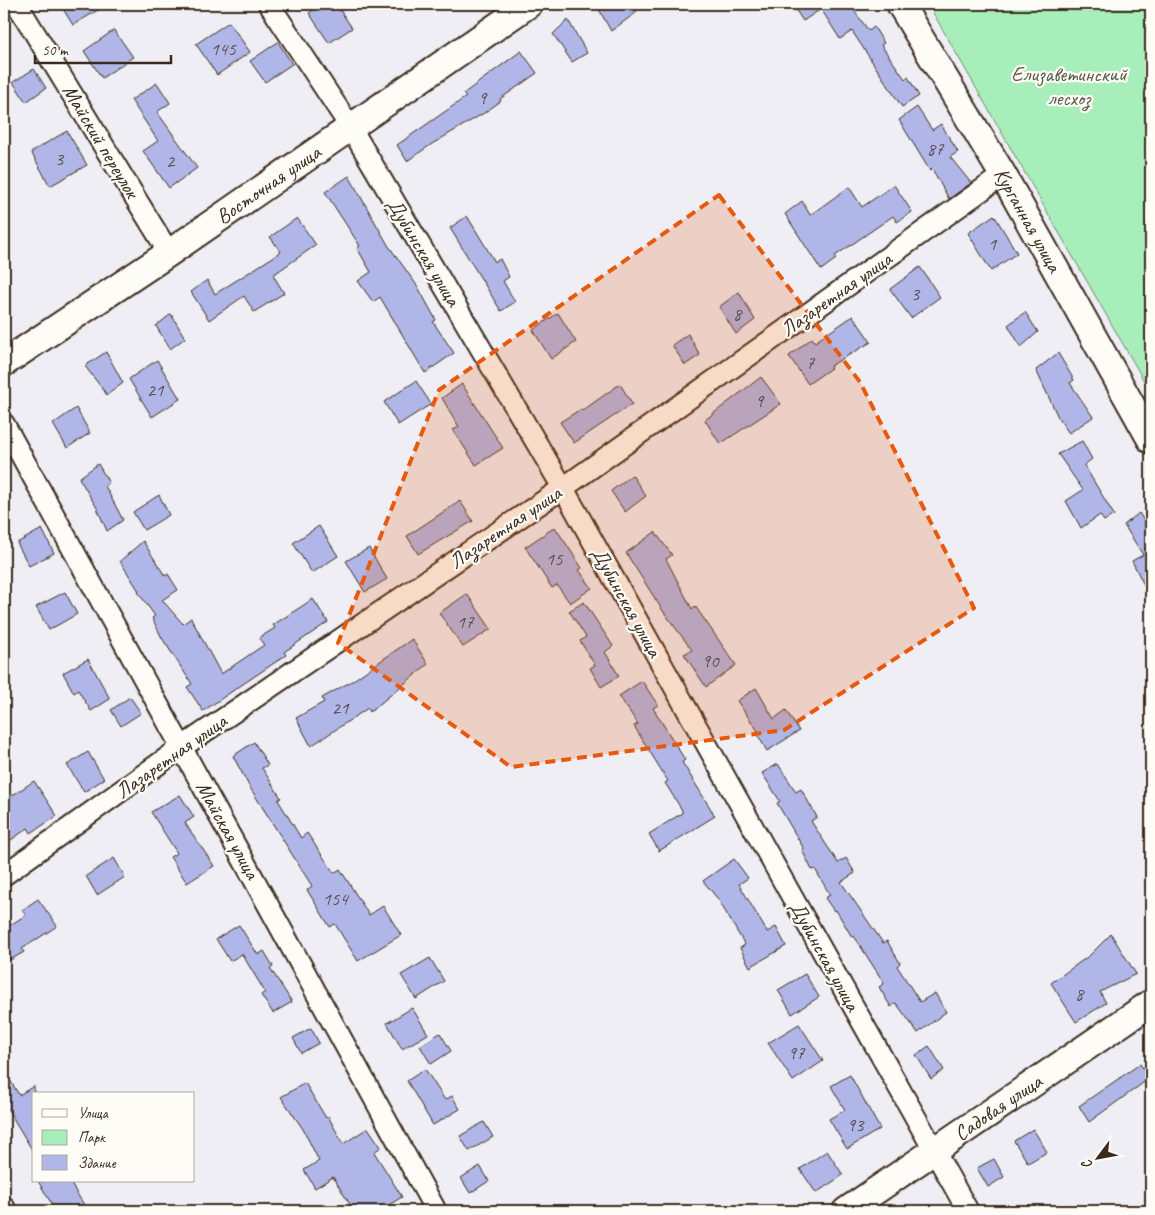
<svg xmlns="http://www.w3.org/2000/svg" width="1155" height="1215" viewBox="0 0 1155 1215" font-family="Caveat,sans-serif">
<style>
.green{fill:#a7eebb;stroke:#718c6c}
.building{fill:#b0b7e8;stroke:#3b2a1e}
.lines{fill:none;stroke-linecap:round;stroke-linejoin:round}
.minor-casing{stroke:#3b2a1e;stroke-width:24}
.tertiary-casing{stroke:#3b2a1e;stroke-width:30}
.minor{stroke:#fdfcf7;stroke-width:20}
.tertiary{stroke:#fdfcf7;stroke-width:26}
.marked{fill:#e8590c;fill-opacity:0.2;stroke:#e8590c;stroke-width:4;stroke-dasharray:10 6;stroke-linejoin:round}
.labels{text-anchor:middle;stroke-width:4.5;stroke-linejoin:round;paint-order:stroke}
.number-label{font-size:19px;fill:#584d50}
.park-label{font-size:21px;fill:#565b45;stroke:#fdfcf7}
.street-label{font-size:21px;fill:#3b2a1e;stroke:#fdfcf7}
</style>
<rect width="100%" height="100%" fill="#eeeef4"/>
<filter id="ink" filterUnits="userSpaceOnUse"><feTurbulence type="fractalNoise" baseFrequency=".02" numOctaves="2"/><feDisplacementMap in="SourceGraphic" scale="10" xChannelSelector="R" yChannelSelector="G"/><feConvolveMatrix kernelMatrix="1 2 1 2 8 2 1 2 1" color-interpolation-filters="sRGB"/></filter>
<g filter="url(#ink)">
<path class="green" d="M928,4H1151V393Z"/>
<g class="building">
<path d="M60,4H108L73,25Z"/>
<path d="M322,4H336L352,28L329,43L309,13Z"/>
<path d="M596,4H632L637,12L611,31Z"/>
<path d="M792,4H849L869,31L874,27L884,43L881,45L905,79L908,77L919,96L902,107L852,31L840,39L821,9L803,21Z"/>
<path d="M568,20L587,53L572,62L553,34Z"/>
<path d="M229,22L250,52L217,75L196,44Z"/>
<path d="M114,30L133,57L102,78L84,51Z"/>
<path d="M278,42L292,64L265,82L250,61Z"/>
<path d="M521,51L537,73L500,99L501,101L484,113L432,144L407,161L397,145L466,97L463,94Z"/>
<path d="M34,69L46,88L26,102L13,82Z"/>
<path d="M157,83L170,103L157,112L197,168L169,188L143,151L158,141L131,100Z"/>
<path d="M917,107L932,130L941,124L958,152L950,157L971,183L949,199L932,169L930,171L899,120Z"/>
<path d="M67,131L87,165L50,186L31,152Z"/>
<path d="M349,176L388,245L418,287L436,320L433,322L454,353L425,373L380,297L373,302L358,281L371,272L357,248L360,246L325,192Z"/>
<path d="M894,185L912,212L897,222L893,216L835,256L836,259L821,270L785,214L802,201L810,215L849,187L862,207Z"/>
<path d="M994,215L1017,253L991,271L968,233Z"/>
<path d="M467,216L495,262L500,259L509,277L503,281L515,302L501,311L450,228Z"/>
<path d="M297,218L316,245L273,275L284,293L254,312L244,296L209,320L191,292L207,280L215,294L281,252L270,237Z"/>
<path d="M920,267L940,297L911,318L890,289Z"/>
<path d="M739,292L755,320L736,334L719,307Z"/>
<path d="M1025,312L1038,332L1021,347L1008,325Z"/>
<path d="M558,313L576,342L551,359L533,330Z"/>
<path d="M171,314L185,338L170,349L156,326Z"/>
<path d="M853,316L871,342L830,366L831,368L808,384L789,356L812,338L815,342Z"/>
<path d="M688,334L700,355L685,365L672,345Z"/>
<path d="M106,352L123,383L107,395L85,366Z"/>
<path d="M1058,353L1074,380L1070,383L1093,417L1069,433L1059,419L1036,370Z"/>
<path d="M157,360L180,399L152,417L129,379Z"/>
<path d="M761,377L781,404L720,444L705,420Z"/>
<path d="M416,381L431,404L398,425L384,402Z"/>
<path d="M462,384L503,448L476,465L453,430L459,427L442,398Z"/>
<path d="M620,384L632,404L574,443L560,422L581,409L582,411Z"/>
<path d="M76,408L90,433L67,448L53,424Z"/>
<path d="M1082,441L1092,459L1084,465L1114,515L1104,521L1100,515L1081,528L1066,501L1083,490L1058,454Z"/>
<path d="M98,464L109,483L105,486L123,520L107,531L97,508L79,478Z"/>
<path d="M632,475L646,496L625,512L611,491Z"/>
<path d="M159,495L169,515L144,530L133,512Z"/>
<path d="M460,501L473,521L418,554L407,536Z"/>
<path d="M1139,513L1151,531V599L1132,561L1143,555L1124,525Z"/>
<path d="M319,526L338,556L312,573L293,543Z"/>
<path d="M555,527L582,568L579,570L592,588L570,603L557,585L552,588L525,547Z"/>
<path d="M42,529L54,553L29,566L17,543Z"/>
<path d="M655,532L672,555L666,559L692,609L695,606L736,665L706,687L684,654L692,650L663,611L626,553Z"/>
<path d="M143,541L165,576L168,574L178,590L162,600L183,624L191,618L221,674L264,645L259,638L275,628L273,625L313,599L328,622L284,652L286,655L203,711L187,687L192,684L162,638L152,618L155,616L138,592L139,591L120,561Z"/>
<path d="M369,548L387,579L365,592L346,561Z"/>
<path d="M65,592L77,614L49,630L36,607Z"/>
<path d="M467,594L491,629L463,647L439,613Z"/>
<path d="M584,602L613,646L605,652L619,676L601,687L590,668L595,665L580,641L586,637L569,611Z"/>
<path d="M412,639L428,664L370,712L368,708L311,746L296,718L324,702L322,698L352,681Z"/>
<path d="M88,659L110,699L91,711L78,690L74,693L63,673Z"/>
<path d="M642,681L658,705L653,708L685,760L682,762L715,816L659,851L649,834L682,813V810L665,783L668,781L634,726L638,724L619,696Z"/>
<path d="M756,688L774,719L786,710L799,731L767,751L756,732L758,731L737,701Z"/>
<path d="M130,697L141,713L121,726L111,710Z"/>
<path d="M254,742L268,765L262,768L281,798L278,800L301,838L307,833L334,873L340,869L369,915L383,906L401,935L358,961L335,924L330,927L307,890L312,886L249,786L233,756Z"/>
<path d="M88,752L104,779L84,792L67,765Z"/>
<path d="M778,764L796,792L801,789L817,817L811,821L838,863L846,858L855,873L841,882L883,943L887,941L900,963L897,966L920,1002L935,993L946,1012L918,1033L896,1003L891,1007L879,987L884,983L854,936L852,937L836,910L834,911L825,898L830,895L815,869L812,870L802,850L804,849L777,803L780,801L762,773Z"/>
<path d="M34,781L57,816L31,833L28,828L4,845V801Z"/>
<path d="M180,795L194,817L185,823L214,866L187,883L170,857L177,853L151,812Z"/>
<path d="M114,858L125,877L97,895L86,876Z"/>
<path d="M734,859L748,878L739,884L767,932L776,927L786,946L750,967L740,948L745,945L718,899L703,881Z"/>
<path d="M38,899L57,926L22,949L24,952L10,960L4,950V929L26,915L22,910Z"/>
<path d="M239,925L258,955L264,951L273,966L270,968L292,1002L273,1013L261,995L265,992L242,954L230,961L216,939Z"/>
<path d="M1111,934L1136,974L1100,992L1106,1003L1076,1022L1051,983L1090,955Z"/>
<path d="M430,958L444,981L416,999L401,975Z"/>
<path d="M805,974L819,997L792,1014L778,990Z"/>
<path d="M412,1008L428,1034L402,1049L387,1023Z"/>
<path d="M799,1024L823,1061L793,1081L768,1043Z"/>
<path d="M311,1028L319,1043L301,1053L293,1038Z"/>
<path d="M440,1033L451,1051L431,1064L420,1046Z"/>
<path d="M929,1046L944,1070L931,1079L916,1055Z"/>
<path d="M1140,1064L1150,1078L1089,1122L1079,1106Z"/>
<path d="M425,1069L445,1100L452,1096L460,1109L433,1125L407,1081Z"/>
<path d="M4,1070L19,1095L34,1086V1153L4,1103Z"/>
<path d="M850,1075L880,1129L847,1149L829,1119L845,1110L831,1086Z"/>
<path d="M305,1083L326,1118L328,1116L343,1144L368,1128L381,1147L374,1152L402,1197L379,1211H354L333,1177L315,1188L304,1170L319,1161L303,1129L281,1097Z"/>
<path d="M484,1122L493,1137L469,1151L460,1136Z"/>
<path d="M1033,1129L1047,1152L1028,1163L1014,1141Z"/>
<path d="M827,1151L843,1175L816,1193L800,1169Z"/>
<path d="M994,1159L1004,1177L988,1187L977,1168Z"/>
<path d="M480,1166L489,1181L470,1193L461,1178Z"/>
<path d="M38,1181H69L88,1211H56Z"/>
</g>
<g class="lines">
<g class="minor-casing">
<g id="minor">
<path d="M17,4L169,253"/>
<path d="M269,4L351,128L563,488L968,1211"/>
<path d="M4,424L436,1211"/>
<path d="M4,875L182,747L563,488L1003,175"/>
<path d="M4,1207L6,1211"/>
</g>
</g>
<g class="tertiary-casing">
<g id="tertiary">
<path id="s1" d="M900,4L1003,175L1151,440"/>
<path id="s2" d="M4,363L169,253L529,4"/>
<path id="s3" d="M846,1211L1151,1003"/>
</g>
</g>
<use href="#minor" class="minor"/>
<use href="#tertiary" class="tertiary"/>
</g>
</g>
<path class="marked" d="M719,195L860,382L974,608L784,730L511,767L338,643L439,390Z"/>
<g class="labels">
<g class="number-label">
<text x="223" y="55">145</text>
<text x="482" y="104">9</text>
<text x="935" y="155">87</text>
<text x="59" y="165">3</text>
<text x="170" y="167">2</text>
<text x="992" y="250">1</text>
<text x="915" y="300">3</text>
<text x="737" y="320">8</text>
<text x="810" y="369">7</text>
<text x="155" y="396">21</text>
<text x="759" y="407">9</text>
<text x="554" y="565">15</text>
<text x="465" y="628">17</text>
<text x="710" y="667">90</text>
<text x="340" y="714">21</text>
<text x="335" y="905">154</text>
<text x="1079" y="1000">8</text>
<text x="796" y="1059">97</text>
<text x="855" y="1131">93</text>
</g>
<g class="park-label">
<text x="1069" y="81">Елизаветинский<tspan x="1069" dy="24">лесхоз</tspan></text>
</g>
<g class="street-label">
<text transform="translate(101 141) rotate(59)" y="7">Майский переулок</text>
<text dy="7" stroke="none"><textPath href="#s2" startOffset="319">Восточная улица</textPath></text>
<text dy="7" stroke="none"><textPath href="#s1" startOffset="251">Курганная улица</textPath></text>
<text transform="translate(424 252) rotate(59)" y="7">Дубинская улица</text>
<text transform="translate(836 294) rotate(-35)" y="7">Лазаретная улица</text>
<text transform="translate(505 527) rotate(-34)" y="7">Лазаретная улица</text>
<text transform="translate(627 602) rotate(61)" y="7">Дубинская улица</text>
<text transform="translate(171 756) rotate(-35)" y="7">Лазаретная улица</text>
<text transform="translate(228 830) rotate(61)" y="7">Майская улица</text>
<text transform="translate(825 956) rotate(61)" y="7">Дубинская улица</text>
<text dy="7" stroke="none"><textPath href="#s3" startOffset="184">Садовая улица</textPath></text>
</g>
</g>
<rect width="1155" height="1215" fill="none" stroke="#fdfcf7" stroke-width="20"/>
<rect x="10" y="10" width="1135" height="1195" fill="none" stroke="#3b2a1e" stroke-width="2" filter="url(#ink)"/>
<rect x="32" y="1092" width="162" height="90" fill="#fdfcf7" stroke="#afa8a0"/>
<rect x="42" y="1109" width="25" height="8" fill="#fdfcf7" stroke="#afa8a0"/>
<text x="78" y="1118" font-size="15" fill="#3b2a1e">Улица</text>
<rect x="42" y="1130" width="25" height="15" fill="#a7eebb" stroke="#afa8a0"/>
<text x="78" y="1142" font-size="15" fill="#3b2a1e">Парк</text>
<rect x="42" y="1155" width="25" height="15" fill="#b0b7e8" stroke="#afa8a0"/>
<text x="78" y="1168" font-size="15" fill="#3b2a1e">Здание</text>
<g transform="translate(1098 1158) rotate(238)" stroke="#fdfcf7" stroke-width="4" paint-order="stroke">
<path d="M0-4L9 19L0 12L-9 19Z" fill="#3b2a1e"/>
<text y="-8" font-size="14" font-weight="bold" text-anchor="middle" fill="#3b2a1e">С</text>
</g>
<path d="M35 55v8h136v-8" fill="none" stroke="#3b2a1e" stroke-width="2.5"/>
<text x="42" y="55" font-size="15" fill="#3b2a1e" stroke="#fdfcf7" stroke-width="4" paint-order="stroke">50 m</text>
</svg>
